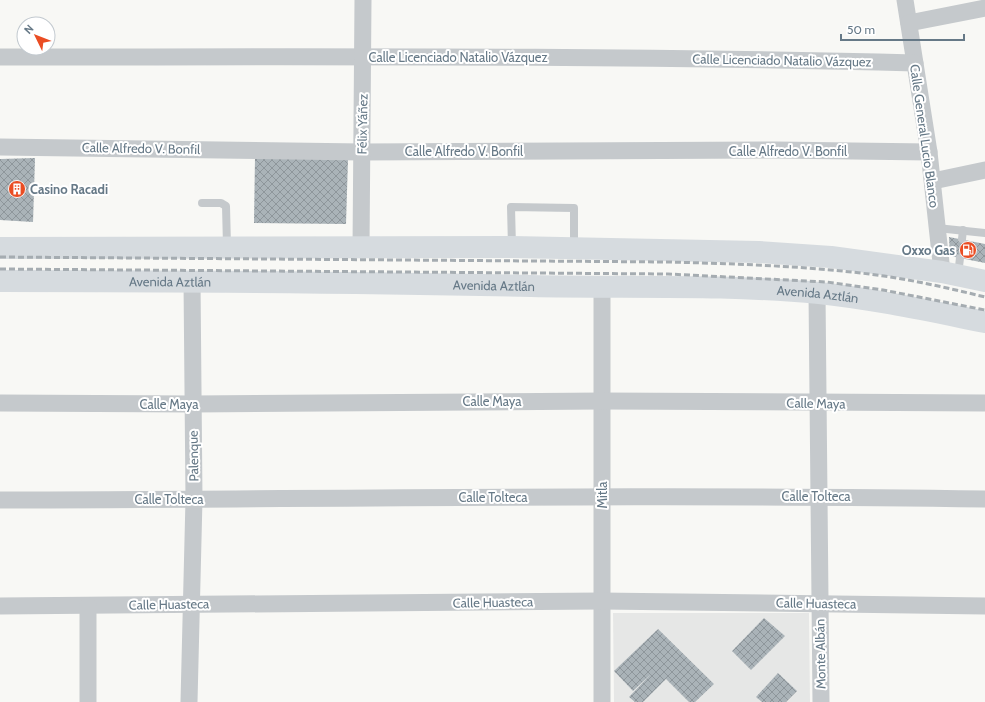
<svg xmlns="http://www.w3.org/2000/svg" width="985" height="702" viewBox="0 0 985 702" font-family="Cabin,sans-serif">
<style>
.built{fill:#e6e7e6}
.building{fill:url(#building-cross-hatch)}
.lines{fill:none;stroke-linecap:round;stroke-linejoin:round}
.service{stroke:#c5c9cc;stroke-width:8}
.minor{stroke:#c5c9cc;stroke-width:17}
.secondary{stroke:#d6dbdf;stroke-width:22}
.rail{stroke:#a5acb1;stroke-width:3;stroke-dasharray:6 3;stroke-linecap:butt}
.labels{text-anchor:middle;stroke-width:4;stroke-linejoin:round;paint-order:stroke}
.street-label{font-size:13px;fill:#667987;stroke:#fff}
.poi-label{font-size:13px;font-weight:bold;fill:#667987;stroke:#fff;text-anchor:start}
</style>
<defs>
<pattern id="building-cross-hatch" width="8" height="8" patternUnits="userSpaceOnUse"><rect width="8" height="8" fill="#aab3b8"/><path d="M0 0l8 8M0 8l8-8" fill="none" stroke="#8e969b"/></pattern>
</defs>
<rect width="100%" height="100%" fill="#f8f8f5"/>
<path class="built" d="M613,613H809L810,702H614Z"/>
<g class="building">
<path d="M255,157L348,159L346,224L254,223Z"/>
<path d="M35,158L33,222L0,220V159Z"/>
<path d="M949,237L985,244V263L950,256Z"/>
<path d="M764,618L785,636L751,670L732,651Z"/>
<path d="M658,629L714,684L695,702H689L666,679L643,702H635L629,697L651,674L633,691L614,671Z"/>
<path d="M778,673L797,691L786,702H762L756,697Z"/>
</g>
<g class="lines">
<g class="service">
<path d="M202,203H221L226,206L227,246"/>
<path d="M937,228L985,233"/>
<path d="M962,239L963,230"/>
<path d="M512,247L511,207L574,208V247"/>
<path d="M958,275L960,258"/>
</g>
<g class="minor">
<path d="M905,0L929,152L942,272"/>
<path d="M909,23L985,8"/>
<path d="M0,57C305,57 610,55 915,63"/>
<path d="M0,147L362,152L776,150L929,152"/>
<path d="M933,181L985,170"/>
<path d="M361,248L363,0"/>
<path d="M602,287V702"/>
<path d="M817,293L821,702"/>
<path d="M0,403L193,404L602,401L985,403"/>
<path d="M0,500C328,499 657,494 985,499"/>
<path d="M0,606L601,601L985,606"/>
<path d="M88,606V702"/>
<path d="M189,702L194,499L192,281"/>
</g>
<g class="secondary">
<path d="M0,248L512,247L759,252L831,257L942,272L985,281"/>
<path id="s1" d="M0,281C177,281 354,282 531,286C627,288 724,284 819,293C875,299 930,311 985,322"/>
</g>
<g class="rail">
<path d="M0,257L669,262C740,264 812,266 884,276C918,281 952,289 985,297"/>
<path d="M0,269L668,274L827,282L883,290L985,310"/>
</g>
</g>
<defs>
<g id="building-disc" transform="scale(0.9)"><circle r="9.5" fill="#ea4d23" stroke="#fff"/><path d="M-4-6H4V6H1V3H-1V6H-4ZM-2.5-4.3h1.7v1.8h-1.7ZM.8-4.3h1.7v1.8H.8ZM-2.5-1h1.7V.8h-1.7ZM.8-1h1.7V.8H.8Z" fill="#fff"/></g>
<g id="fuel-disc" transform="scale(0.9)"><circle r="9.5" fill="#ea4d23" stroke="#fff"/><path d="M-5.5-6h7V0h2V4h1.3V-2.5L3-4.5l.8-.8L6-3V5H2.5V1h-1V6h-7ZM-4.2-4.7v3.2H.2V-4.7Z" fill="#fff"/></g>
</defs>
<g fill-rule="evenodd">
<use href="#building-disc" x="17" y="189"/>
<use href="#fuel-disc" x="968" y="250"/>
</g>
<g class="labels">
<g class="street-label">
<text x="458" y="62">Calle Licenciado Natalio Vázquez</text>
<text transform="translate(782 60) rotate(1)" y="5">Calle Licenciado Natalio Vázquez</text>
<text transform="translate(362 124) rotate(-89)" y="5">Félix Yáñez</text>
<text transform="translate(925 136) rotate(82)" y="5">Calle General Lucio Blanco</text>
<text transform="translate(141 148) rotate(1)" y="5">Calle Alfredo V. Bonfil</text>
<text x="464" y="156">Calle Alfredo V. Bonfil</text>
<text x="788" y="156">Calle Alfredo V. Bonfil</text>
<text dy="5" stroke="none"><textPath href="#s1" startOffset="170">Avenida Aztlán</textPath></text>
<text dy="5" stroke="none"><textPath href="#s1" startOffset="494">Avenida Aztlán</textPath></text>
<text dy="5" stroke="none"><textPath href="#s1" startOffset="818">Avenida Aztlán</textPath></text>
<text x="492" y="406">Calle Maya</text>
<text transform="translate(816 403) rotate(1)" y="5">Calle Maya</text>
<text x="169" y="409">Calle Maya</text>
<text transform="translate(193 456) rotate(-91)" y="5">Palenque</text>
<text transform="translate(602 495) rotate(-90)" y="5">Mitla</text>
<text x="816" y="501">Calle Tolteca</text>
<text x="493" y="502">Calle Tolteca</text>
<text x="169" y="504">Calle Tolteca</text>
<text transform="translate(493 602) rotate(-1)" y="5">Calle Huasteca</text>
<text transform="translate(816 603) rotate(1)" y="5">Calle Huasteca</text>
<text transform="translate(169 604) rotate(-1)" y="5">Calle Huasteca</text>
<text transform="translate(820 654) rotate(-91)" y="5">Monte Albán</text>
</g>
<g class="poi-label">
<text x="30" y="194">Casino Racadi</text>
<text x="955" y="255" text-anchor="end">Oxxo Gas</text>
</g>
</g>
<g transform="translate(36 36) rotate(313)"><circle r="19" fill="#ffffff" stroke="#c2c9cf"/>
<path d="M0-3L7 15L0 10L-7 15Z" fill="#ea4d23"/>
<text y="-6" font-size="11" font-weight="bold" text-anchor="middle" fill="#667987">N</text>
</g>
<path d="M841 34v6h123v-6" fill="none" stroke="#667987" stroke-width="2"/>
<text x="847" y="34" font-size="12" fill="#667987" stroke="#ffffff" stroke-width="3" paint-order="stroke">50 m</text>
</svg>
